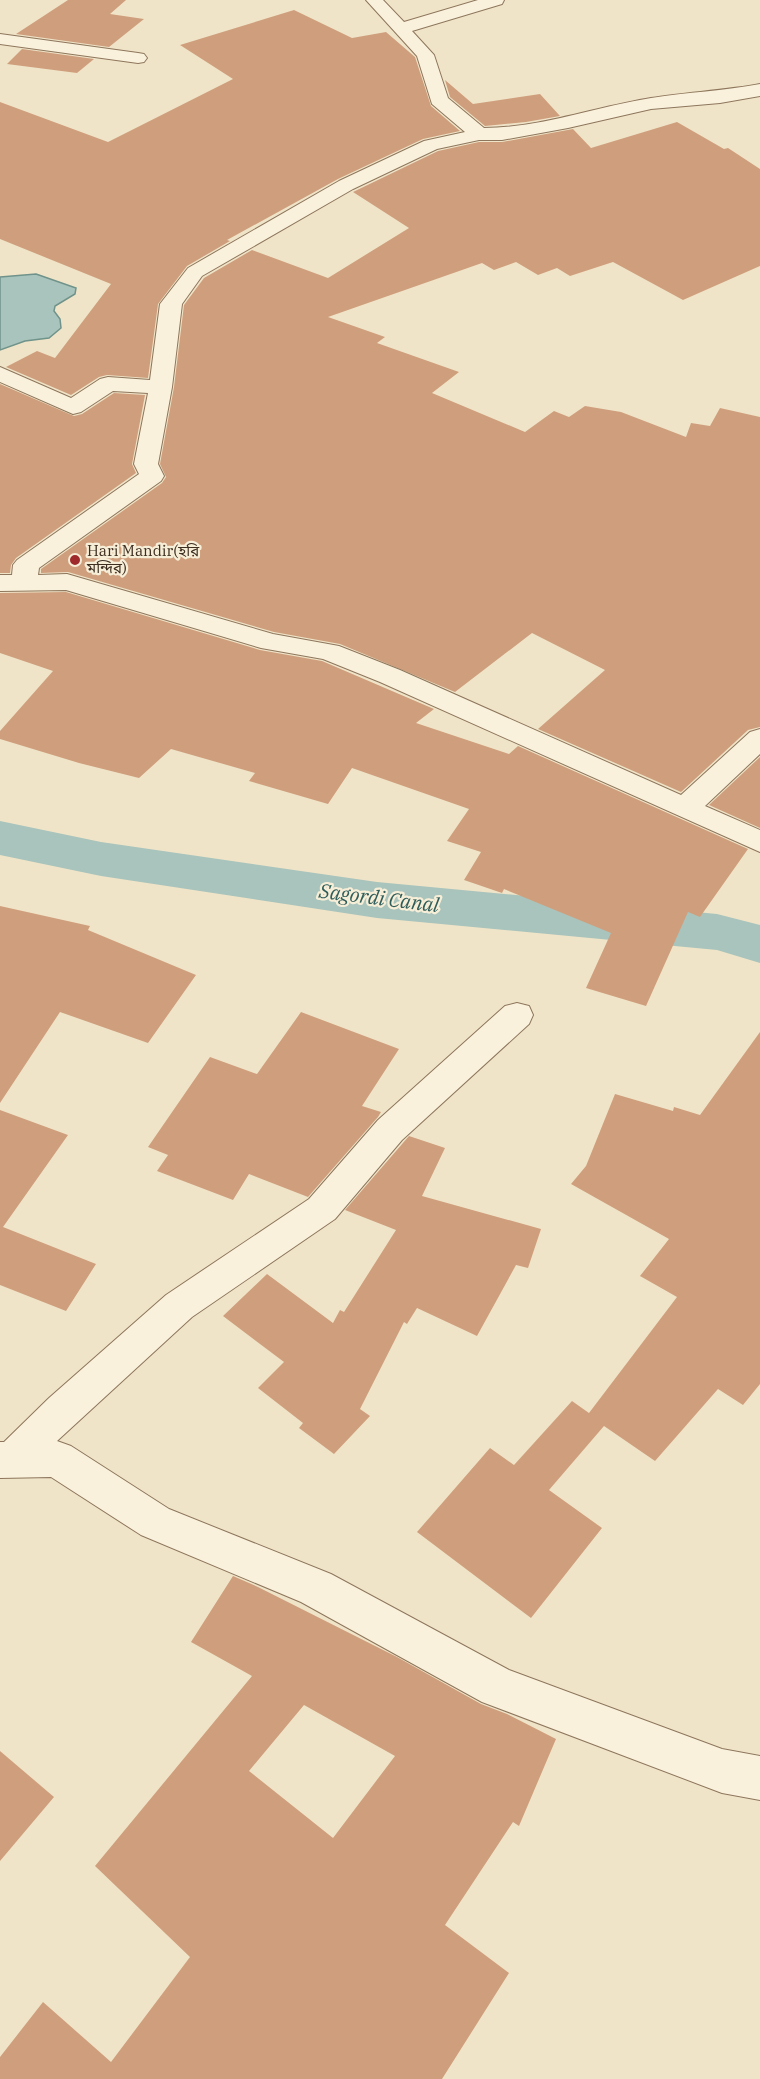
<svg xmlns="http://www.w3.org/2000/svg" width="760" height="2079" viewBox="0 0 760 2079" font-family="'IBM Plex Serif','Noto Sans Bengali',serif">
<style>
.water{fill:#a9c4bc;stroke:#6f938a;stroke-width:1.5}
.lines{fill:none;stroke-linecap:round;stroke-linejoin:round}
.canal{fill:#a9c4bc;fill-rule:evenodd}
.building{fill:#cf9f7d;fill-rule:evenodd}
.street-casing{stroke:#8d765c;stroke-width:2}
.street{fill:#faf1dc;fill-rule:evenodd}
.poi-dot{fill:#9e2a2b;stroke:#f7eed8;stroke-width:2}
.labels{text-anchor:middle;stroke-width:4.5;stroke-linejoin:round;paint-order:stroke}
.far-poi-label{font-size:15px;fill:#3d2e20;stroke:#f7eed8;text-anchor:start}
.water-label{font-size:20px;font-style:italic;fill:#2f5d5a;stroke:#f7eed8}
</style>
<rect width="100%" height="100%" fill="#f0e4c8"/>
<path class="water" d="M36,274L76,288L75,294L55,306L54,311L60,319L61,328L49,338L25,341L0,350V277Z"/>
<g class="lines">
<path class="canal" d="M0,821L101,842L377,882L717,914L760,925V963L717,950L377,918L101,876L0,855Z"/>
</g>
<g class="building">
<path d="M68,0H126L110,14L144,19L109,47L16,34Z"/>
<path d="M294,10L352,38L386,32L415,57L431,106L460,131L423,139L338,179L227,240L230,241L187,266L158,304L148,378L107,375L99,377L71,395L6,367L37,351L55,358L111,284L0,239V102L108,142L233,79L180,45Z"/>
<path d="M22,49L94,59L77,73L7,64Z"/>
<path d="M445,80L473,104L540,94L560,116L526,122L485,126L450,97Z"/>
<path d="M677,122L724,149L728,148L760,169V266L683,300L613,262L570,276L557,268L538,275L516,262L494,270L482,263L328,317L385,337L377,343L459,372L432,393L525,432L554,411L569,417L585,406L621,412L686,437L691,423L710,426L720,408L760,417V727L748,730L681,792L538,729L605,670L532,633L455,692L340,644L274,632L68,572L41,573V569L162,483L166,477L160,464L174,387L184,305L204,278L252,250L328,278L409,228L353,192L438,151L479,142H502L573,129L591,148Z"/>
<path d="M0,384L74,416L82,414L114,393L145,395L132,464L136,473L16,558L11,565L10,573H0Z"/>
<path d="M66,592L260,650L322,661L434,709L416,723L509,754L518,746L748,849L700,917L688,912L646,1006L586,988L611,933L504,889L502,893L464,880L481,852L447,841L469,809L352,768L328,804L249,781L255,773L171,749L139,778L79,763L0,739V731L53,671L0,653V593Z"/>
<path d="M760,757V828L709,805Z"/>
<path d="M0,906L90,926L88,930L196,975L148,1043L60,1012L0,1103Z"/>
<path d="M301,1012L399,1049L362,1106L381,1112L378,1117L308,1197L249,1174L233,1200L157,1171L168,1155L148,1147L210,1057L257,1074Z"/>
<path d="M760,1032V1384L743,1405L718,1389L655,1461L604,1426L549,1490L602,1528L531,1618L417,1532L490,1448L514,1465L572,1401L589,1413L677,1297L640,1276L669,1239L571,1184L586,1166L615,1094L673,1111L674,1107L700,1115Z"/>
<path d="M0,1110L68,1135L3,1227L96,1264L66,1311L0,1285Z"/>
<path d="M409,1136L445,1148L422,1196L541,1229L528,1268L516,1265L477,1336L417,1308L407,1324L404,1322L360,1409L370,1416L334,1454L299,1428L303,1423L258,1388L284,1362L223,1316L267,1274L333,1323L340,1310L344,1312L396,1230L345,1210Z"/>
<path d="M233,1576L258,1587L397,1657L481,1704L507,1714L556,1739L519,1826L513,1822L445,1925L509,1973L442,2079H0V2057L43,2002L111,2062L190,1957L95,1866L252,1676L191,1642ZM304,1705L395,1756L333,1838L249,1771Z"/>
<path d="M0,1751L54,1797L0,1861Z"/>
</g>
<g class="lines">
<g class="street-casing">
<g id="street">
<path d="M366,0H383L404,22L478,0H504L502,4L412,31L434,55L448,98L484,128C540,128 595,107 651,98C687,92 724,91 760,84V96L720,103L651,109L568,128L502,140H479L437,149L353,189L202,276L182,304L172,387L158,464L164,476L161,481L39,568L38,575L67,574L273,634L339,646L400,670L681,795L750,732L760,729V754L705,806L760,830V852L380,682L323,659L261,648L66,590L0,591V575H12L13,565L17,560L139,474L134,464L148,393L113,391L81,412L73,414L0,382V367L71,398L100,379L108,377L150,380L160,304L188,268L339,181L424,141L465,132L432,104L417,56Z"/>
<path d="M0,34L138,53L144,54L147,58L144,62L138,63L0,44Z"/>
<path d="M517,1003L529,1006L533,1015L529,1024L402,1140L335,1219L192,1317L57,1441L71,1446L169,1509L331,1574L509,1670L722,1749L760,1756V1800L722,1793L482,1702L301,1602L141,1535L51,1477L0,1478V1442H4L49,1398L166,1295L309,1199L378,1120L505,1006Z"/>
</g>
</g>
<use href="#street" class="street"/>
</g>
<circle class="poi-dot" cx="75" cy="560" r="6"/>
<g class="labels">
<g class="far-poi-label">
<text x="87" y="556">Hari Mandir(হরি<tspan x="87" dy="17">মন্দির)</tspan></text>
</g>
<g class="water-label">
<text transform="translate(379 898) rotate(7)" y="7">Sagordi Canal</text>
</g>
</g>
</svg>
